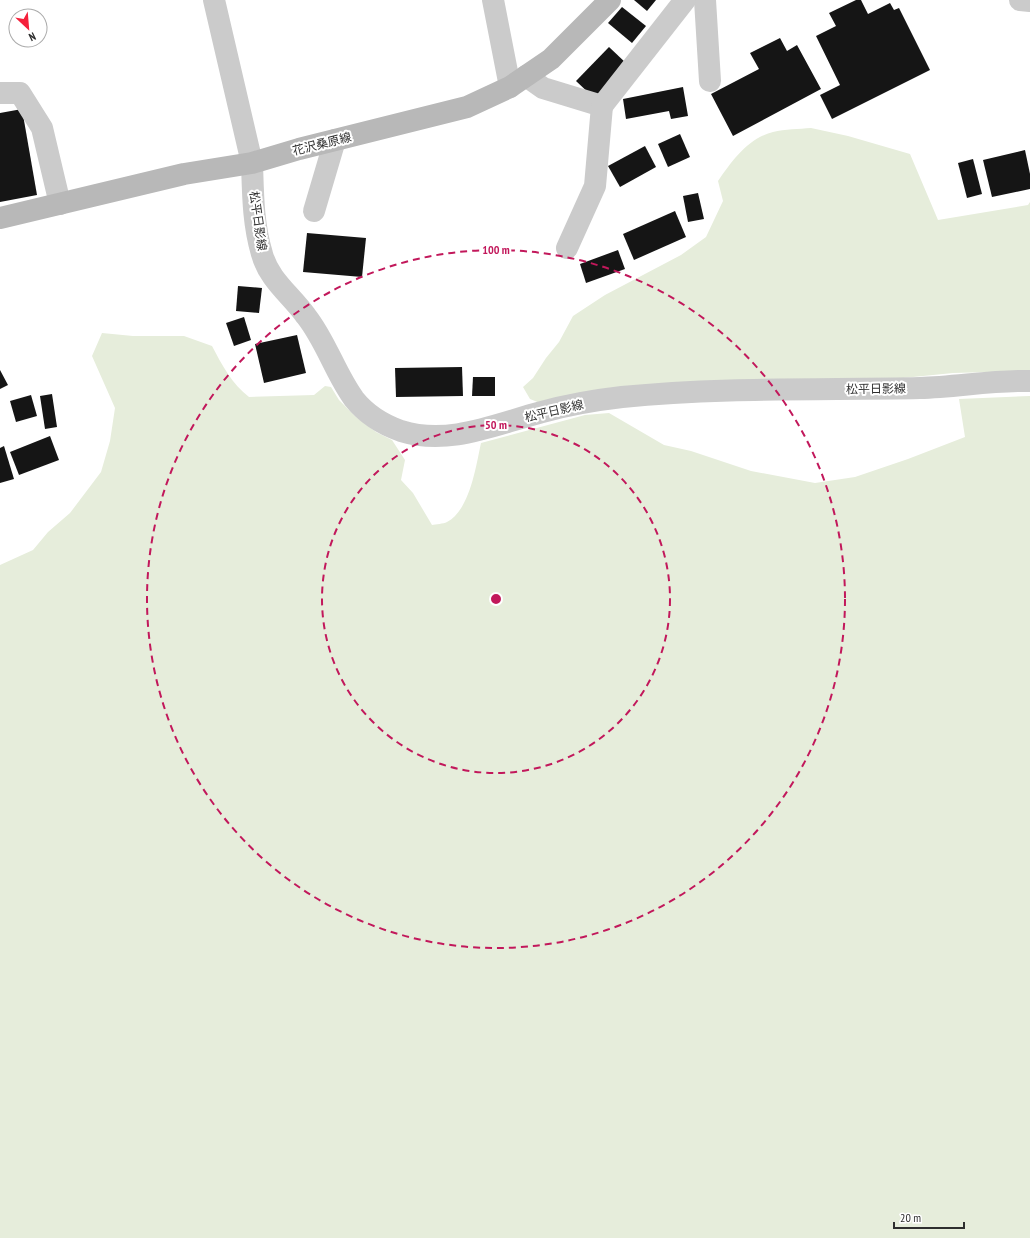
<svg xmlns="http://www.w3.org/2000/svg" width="1030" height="1238" viewBox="0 0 1030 1238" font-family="'PT Sans Narrow','Noto Sans JP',sans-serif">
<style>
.green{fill:#e6eddb}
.building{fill:#151515}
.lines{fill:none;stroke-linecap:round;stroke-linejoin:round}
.minor{stroke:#cbcbcb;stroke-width:22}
.tertiary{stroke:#cbcbcb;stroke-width:22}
.secondary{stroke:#b8b8b8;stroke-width:22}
.ring{fill:none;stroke:#c2185b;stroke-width:2;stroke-dasharray:7 5}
.labels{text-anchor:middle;stroke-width:4;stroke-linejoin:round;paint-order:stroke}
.street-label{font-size:12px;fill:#2e2e2e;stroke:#fff}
.centre{fill:#c2185b;stroke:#fff;stroke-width:2}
.ring-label{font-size:12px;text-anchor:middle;font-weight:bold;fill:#c2185b;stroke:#fff;stroke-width:4;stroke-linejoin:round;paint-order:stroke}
</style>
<rect width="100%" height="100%" fill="#fff"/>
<g class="green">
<path d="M811,128L848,136L910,154L938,220L1028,205L1030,202V371L953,373L893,379L540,403L530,399L523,387L533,378L546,358L559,342L573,316L605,295L681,255L706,237L723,201L718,181C732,161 748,138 773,132C785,129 799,129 811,128Z"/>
<path d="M102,333L133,336H184L212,346C222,365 232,384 249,397L314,395L325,386L331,387L339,400L356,417L376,432L392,440L405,460L401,480L413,493L432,525C436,524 443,524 447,522C470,510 476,466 481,443L585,415L609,413L664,445L691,451L751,471L815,483L855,477L908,459L965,437L959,399L1030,396V1238H0V565L33,550L48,532L70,513L101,472L110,441L115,408L92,356Z"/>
</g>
<g class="building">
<path d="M634,0H656L647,11Z"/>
<path d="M856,0H861L868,14L890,3L894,10L899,8L930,70L832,119L820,95L840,85L816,36L836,26L829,13Z"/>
<path d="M622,7L646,26L632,43L608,23Z"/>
<path d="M780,38L787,51L797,45L821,89L733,136L711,94L759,69L750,53Z"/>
<path d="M609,47L627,64L594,98L576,81Z"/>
<path d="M683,87L688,116L671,119L669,111L626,119L623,99Z"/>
<path d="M22,109L37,195L0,202V113Z"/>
<path d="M680,134L690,157L668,167L658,144Z"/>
<path d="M645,146L656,167L620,187L608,166Z"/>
<path d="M1025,150L1030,174V189L992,197L983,160Z"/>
<path d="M973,159L982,194L967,198L958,163Z"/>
<path d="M698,193L704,219L688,222L683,196Z"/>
<path d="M675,211L686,237L634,260L623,234Z"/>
<path d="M307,233L366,238L362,277L303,272Z"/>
<path d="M618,250L625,269L586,283L580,264Z"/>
<path d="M238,286L262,288L259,313L236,311Z"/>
<path d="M244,317L251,340L234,346L226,323Z"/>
<path d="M297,335L306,373L264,383L255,344Z"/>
<path d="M462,367L463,396L396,397L395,368Z"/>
<path d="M0,370L8,385L0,389Z"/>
<path d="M473,377H495V396H472Z"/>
<path d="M52,394L57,427L45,429L40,396Z"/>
<path d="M31,395L37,416L16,422L10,401Z"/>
<path d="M50,436L59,460L19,475L10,452Z"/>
<path d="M4,446L14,479L0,483V448Z"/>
</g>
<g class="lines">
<g class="minor">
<path d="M214,0L252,163"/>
<path d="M493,0L510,87"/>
<path d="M705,0L710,81"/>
<path d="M1020,0L1030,1"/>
<path d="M526,76L543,88L602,106L595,186L567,248"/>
<path d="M0,93H20L42,128L60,204"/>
<path d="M602,106L685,0"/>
<path d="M314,211L335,140"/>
</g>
<path class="tertiary" d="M252,163C253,194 253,224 262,254C269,280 291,295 306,316C326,341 335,373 354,399C366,414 384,425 401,431C449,446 496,424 542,412C567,405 596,400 622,397C721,387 821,390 920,388C957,387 993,380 1030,381"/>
<path class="secondary" d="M0,218L184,174L252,163L299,149L467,107L510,87L551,59L610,0"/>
</g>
<g class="ring">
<circle cx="496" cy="599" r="174"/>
<circle cx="496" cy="599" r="349"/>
</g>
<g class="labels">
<g class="street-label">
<text transform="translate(322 144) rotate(-14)" y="4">花沢桑原線</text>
<text transform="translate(258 221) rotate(82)" y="4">松平日影線</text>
<text transform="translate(876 389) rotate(-1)" y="4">松平日影線</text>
<text transform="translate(554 411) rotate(-13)" y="4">松平日影線</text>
</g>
</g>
<circle cx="496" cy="599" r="6" class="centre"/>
<g class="ring-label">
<text x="496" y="254">100 m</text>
<text x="496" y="429">50 m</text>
</g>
<g transform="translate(28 28) rotate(154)"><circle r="19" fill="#ffffff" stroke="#ababab"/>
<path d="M0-3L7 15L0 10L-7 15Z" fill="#f5203b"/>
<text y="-6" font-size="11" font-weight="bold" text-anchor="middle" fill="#2e2e2e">N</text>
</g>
<path d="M894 1222v6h70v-6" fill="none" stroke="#2e2e2e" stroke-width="2"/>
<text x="900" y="1222" font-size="12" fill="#2e2e2e" stroke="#ffffff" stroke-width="3" paint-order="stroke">20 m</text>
</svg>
